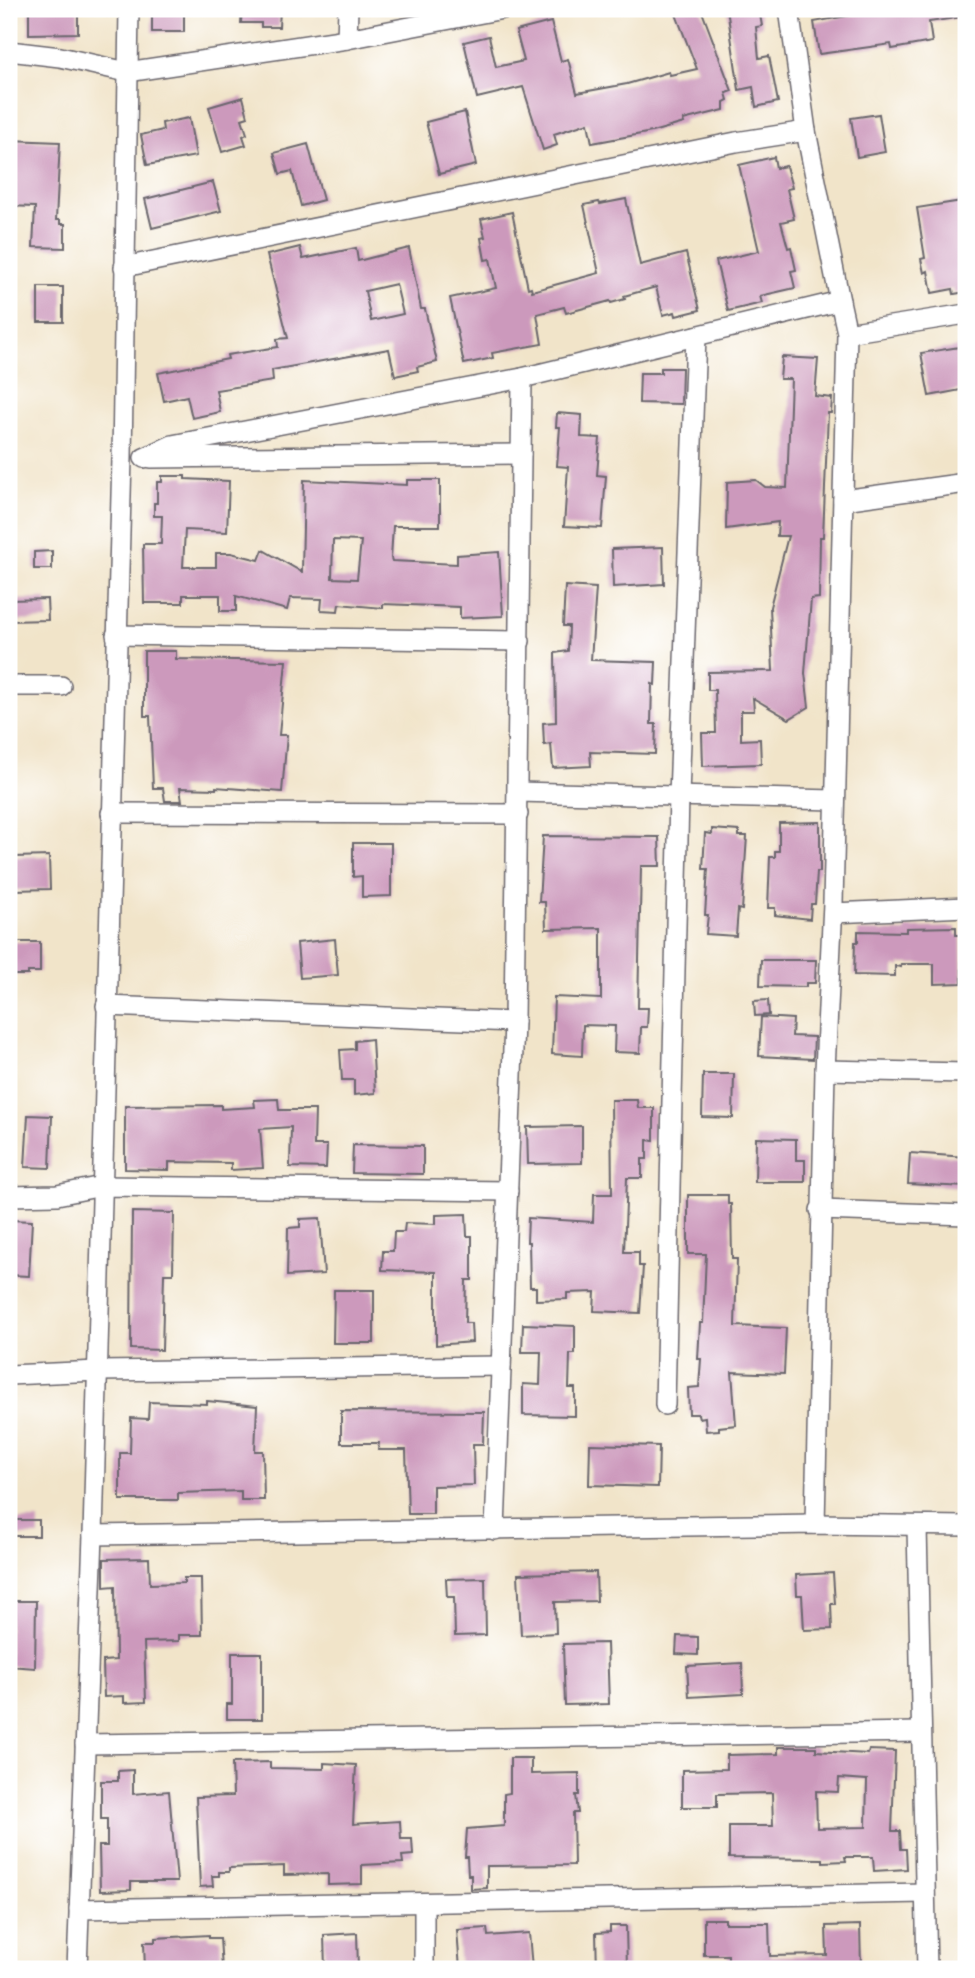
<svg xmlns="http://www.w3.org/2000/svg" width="975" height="1978" viewBox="0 0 975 1978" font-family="Kalam,sans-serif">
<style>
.building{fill:#cc99bc;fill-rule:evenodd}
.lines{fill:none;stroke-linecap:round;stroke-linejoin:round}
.minor-casing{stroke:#6a666d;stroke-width:22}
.minor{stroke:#fff;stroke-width:19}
</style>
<rect width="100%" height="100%" fill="#fff"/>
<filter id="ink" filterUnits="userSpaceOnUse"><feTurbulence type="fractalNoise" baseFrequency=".0143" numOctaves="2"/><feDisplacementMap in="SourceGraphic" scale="14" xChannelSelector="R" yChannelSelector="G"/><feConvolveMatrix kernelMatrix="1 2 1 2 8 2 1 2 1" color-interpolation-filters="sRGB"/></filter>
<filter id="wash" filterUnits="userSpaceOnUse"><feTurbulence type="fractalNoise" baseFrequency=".00686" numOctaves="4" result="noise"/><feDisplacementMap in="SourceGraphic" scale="28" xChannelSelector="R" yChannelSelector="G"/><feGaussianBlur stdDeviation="1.57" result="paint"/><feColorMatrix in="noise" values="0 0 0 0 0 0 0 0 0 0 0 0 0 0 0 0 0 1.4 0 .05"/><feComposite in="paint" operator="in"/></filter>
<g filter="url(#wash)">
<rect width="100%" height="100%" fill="#f1e4c9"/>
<g id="blocks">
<g class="building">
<path d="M29,9H78V33L29,34Z"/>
<rect x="152" y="9" width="32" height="23"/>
<path d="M242,9H280L279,27H261V23H241Z"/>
<path d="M674,9H701L732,91L726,93L728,100L724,102V110L683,120L684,123L652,132L592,143L588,123L554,134L557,145L543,150L523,87L477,98L464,42L489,36L496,67L524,61L516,31L551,22L561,61L568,59L577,93L627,84L669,72L670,75L697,69Z"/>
<path d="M727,9H759L762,26L756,27L759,58L769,56L778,102L756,107L753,87L739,90Z"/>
<path d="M885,9H963V17L929,22L932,42L892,49L891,44L819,54L814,22Z"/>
<path d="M243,97L248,117L242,119L247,134L243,136L246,145L222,152L209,107Z"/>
<path d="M465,112L476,165L439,174L426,122Z"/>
<path d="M879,114L885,152L857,157L851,118Z"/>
<path d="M189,118L196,156L147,165L141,135L163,130L162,123Z"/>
<path d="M9,140L60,142L56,220H60V224H65V248L33,247L35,207L9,206Z"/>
<path d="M308,144L323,200L301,206L292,171L280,174L274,153Z"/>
<path d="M774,157L776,168L786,166L792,188L787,189L794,219L781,222L788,248L791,247L796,270L791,271L795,288L760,296L762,303L728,311L716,261L759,251L739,165Z"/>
<path d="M213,182L221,211L152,228L145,199Z"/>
<path d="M626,199L640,265L686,253L700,310L676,316L675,312L663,315L656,287L624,296L625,299L611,303L610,301L566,313L564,307L537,314L542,344L492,353L493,358L464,364L450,298L496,288L490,259L485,260L481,238L485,237L481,219L512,212L528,288L531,287L532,291L599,273L584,205L599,202L600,204Z"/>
<path d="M962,201L966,224V292L954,294L953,289L932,293L928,271L924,273L921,259L925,258L917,208Z"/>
<path d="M300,247L303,259L356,248L358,261L409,248L421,309H425L437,362L417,367L418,371L395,376L389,349L272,370L273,381L216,390L220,412L192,418L187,396L164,401L158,373L228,359L227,355L278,347L277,339L288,338L267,255ZM396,284L403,314L371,321L365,291Z"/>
<rect x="38" y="287" width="25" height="35"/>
<path d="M966,346V389L929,396L921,353Z"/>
<path d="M782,357L818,359L815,396L832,398L831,413H828L823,537H820L819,598L811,599L805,673L809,707L789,719L753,698L754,711H741V740L760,739L761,764L703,766L702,733H716L715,690H708V672L773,671L770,607L788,536H777L778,522L726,529L727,482L756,480L765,487L787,488L791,379H780Z"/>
<path d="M661,368H682L681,404L639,403L640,373H661Z"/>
<path d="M557,413L582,415L581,437L600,438L597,475L606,476L602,528L564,526L568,467L557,466L560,427H556Z"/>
<path d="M162,476H185V479L229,481L227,532L185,530L183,567H216V553H231L259,560L263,550L302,572L304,480L407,485V480H440V526H393L391,558L392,561L457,564V555L499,552L503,616L460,618V607L383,604V608L339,604L338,611L321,610L322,599L290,598L287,610L236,596V611H220V595H183V603H144L143,544H161L162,516H154V503H157V482H162ZM333,540L361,541L357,579L332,578Z"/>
<path d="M663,547L664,584L613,587L612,549Z"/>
<path d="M52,551V569H34V552Z"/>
<path d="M565,586L596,588L591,660L656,662L655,685L652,684L651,724H656L655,754L590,752L591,766L553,768L551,744L544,745L543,723L556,722L555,653L568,651L569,626H563Z"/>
<path d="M47,599L48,620L9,621V600Z"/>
<path d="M144,651H176V659L286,661L279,735H287L282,792L216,787V789L180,788L182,801H165L163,788H153L150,716H144Z"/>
<path d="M820,822V872H817L815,904H811L810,919L775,915V908H768L770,857H775V851H779V823Z"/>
<path d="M712,829L739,831V836H747L742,910L738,909L736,936L706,934L708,915H705L708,869H703L705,833L712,834Z"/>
<path d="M543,836L659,837L660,866H641L638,1008H648L647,1027H641L640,1053L614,1052L615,1026L583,1025L582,1056L552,1054L554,997L601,999V928L546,929L545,902H539Z"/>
<path d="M353,843H391V896L362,897V876L353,877Z"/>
<path d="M49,856L50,889L15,890L14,857Z"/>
<path d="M956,927V935H961L962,983L934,984V964H901V967L895,966V976L854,975L855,942H858V931L906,932V928Z"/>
<path d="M335,939L338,975L300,978L297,943Z"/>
<path d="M9,942H40V972H28V975H9Z"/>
<path d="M761,960H816L815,983H806V987L760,986Z"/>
<path d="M768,1000L769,1015L755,1016L754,1001Z"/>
<path d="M761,1017L793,1019L792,1036L814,1037L813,1059L759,1056Z"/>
<path d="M372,1039L375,1093L354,1095V1080H342L340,1050L355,1049V1041Z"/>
<path d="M703,1074H734L733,1118L702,1117Z"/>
<path d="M278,1099L279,1110H315L314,1145H327L326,1168L290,1167L291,1127L260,1129L263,1168L231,1170V1163L169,1162V1170L125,1169V1106L221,1105V1109L255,1107L254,1100Z"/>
<path d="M611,1100H637L638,1108H654V1141L647,1140V1159H642V1178H627L624,1252H639V1266H643L640,1313L594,1311L595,1292L567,1293V1299L536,1300V1287H530L529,1242H527L528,1218L593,1222L594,1194H612Z"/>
<path d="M28,1115L52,1116L50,1168L25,1167Z"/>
<path d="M582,1126V1163L528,1164L527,1127Z"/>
<path d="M756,1138L796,1139V1160H805V1182H755Z"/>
<path d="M353,1145L423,1146V1174L352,1173Z"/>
<path d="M910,1153L966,1157V1187L908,1184Z"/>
<path d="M688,1195H728V1204H731L732,1259H737L735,1326L786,1328L784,1374L732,1372L736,1425L719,1427V1430L706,1431L705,1417L699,1418L698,1414H689L688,1388L699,1387L701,1359H698L700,1323H703L706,1254H688Z"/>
<path d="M132,1212L174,1213L173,1274H164L162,1350L131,1349Z"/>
<path d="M466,1214L467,1236H472V1280H466L465,1323H471L472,1342L436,1345V1272L382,1270L383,1251H393L394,1232H404L405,1223L436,1224V1215Z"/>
<path d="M320,1218L324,1274L287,1276L288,1228L300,1227V1219Z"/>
<path d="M9,1220L32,1221L29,1276L9,1275Z"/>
<path d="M334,1290H374V1343H333Z"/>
<path d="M523,1324L575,1326V1354H570L569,1388H575V1416L523,1415V1384L540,1385L541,1352H522Z"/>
<path d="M207,1401L257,1406L255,1451H263L264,1500H241V1491L178,1493V1500H120V1453H130L131,1418L148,1419L149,1402L207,1404Z"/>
<path d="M341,1411L484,1412L483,1444H473L474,1485L433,1486V1514H408L406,1450H378L379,1443H341Z"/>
<path d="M590,1444L659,1446L658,1487L589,1485Z"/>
<rect x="9" y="1520" width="30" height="16"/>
<path d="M149,1558L150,1584L184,1583V1578H201L202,1635H179V1641L144,1642L146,1702L124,1703V1696L104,1697L103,1661L116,1660L115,1586L104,1587V1559Z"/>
<path d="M596,1572L597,1601L555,1602L556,1633L521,1635L518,1574Z"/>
<path d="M833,1573L835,1604H831L832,1629L804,1630L802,1595H797L796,1575Z"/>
<path d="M485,1578L486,1635L455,1636L454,1597H447L446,1579Z"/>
<path d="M9,1601H36L35,1668L9,1666Z"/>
<path d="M677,1636L698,1637V1655L676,1654Z"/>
<path d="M607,1643L609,1704L565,1705L563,1644Z"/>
<path d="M232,1653H262V1719H227V1704H232Z"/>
<path d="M742,1663L743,1694L689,1697L687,1666Z"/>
<path d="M778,1747H816V1751L868,1754L869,1750L895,1751L892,1831H900L901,1849H906L907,1869L874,1871L873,1857H845L846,1861L823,1862V1859L729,1858V1826H773L772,1793L717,1794V1807H682V1770L727,1769V1755L778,1754ZM839,1778L867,1780L866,1827L817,1828L816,1791L838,1792Z"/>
<path d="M510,1758H531V1774L579,1773V1795H576L578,1813H573L574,1865L487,1866V1888L471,1889V1875H468L467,1857H465L467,1829L504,1826V1794L510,1793Z"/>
<path d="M270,1762V1768L324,1769V1763L356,1765L353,1824L400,1821L401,1839H412L413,1855L402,1856L403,1863L362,1865V1884L328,1885V1874L284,1875V1866L229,1868V1872H219V1876H212L213,1886L200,1887L196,1797L233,1796L232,1763Z"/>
<path d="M133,1770V1794L169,1791L177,1882H131V1890L100,1891L99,1846H107V1819H101V1781H118V1771Z"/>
<path d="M704,1919H725V1923H769L770,1956L827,1955L826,1926L860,1925L861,1969H728V1955H704Z"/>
<path d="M610,1926H626L627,1969H597L596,1933L610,1932Z"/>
<path d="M487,1928L488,1936L529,1933L532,1969H460L457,1930Z"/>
<path d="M357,1933L358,1969H325L324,1935Z"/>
<path d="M209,1935V1938H220L222,1969H145L144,1942H155V1938Z"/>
</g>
</g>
</g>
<g filter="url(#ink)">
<use href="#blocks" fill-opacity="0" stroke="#6a666d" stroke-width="2"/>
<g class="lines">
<g class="minor-casing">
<g id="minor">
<path d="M789,9L806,131L840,301"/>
<path d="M347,39L348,9"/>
<path d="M9,51L60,57L127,72L347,39L503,9"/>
<path d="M124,267L736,142L806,131"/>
<path d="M847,333L966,314"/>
<path d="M144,458L172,445L522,378L840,301L847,333L833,903L825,1070L966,1073"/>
<path d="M151,458L521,454"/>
<path d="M843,500L966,483"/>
<path d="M116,635L520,641"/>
<path d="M9,686H61"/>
<path d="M518,792L835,800"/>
<path d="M111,813L518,814"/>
<path d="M833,913L966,907"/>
<path d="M106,1006L514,1022"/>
<path d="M9,1196L57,1195L102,1186L508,1191"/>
<path d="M820,1210L966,1215"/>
<path d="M9,1375L98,1371L501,1366"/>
<path d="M665,1405L679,796L696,336"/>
<path d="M815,1524L825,1070"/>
<path d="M917,1527L927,1969"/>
<path d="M495,1530L514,1022L522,378"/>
<path d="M93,1535L815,1524L966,1526"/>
<path d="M85,1744L920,1732"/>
<path d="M79,1909L925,1893"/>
<path d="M77,1969L93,1535L122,458L129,9"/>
<path d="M424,1969V1904"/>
</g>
</g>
<use href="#minor" class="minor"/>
</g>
</g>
<rect width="975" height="1978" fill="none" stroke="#fff" stroke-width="35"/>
</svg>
